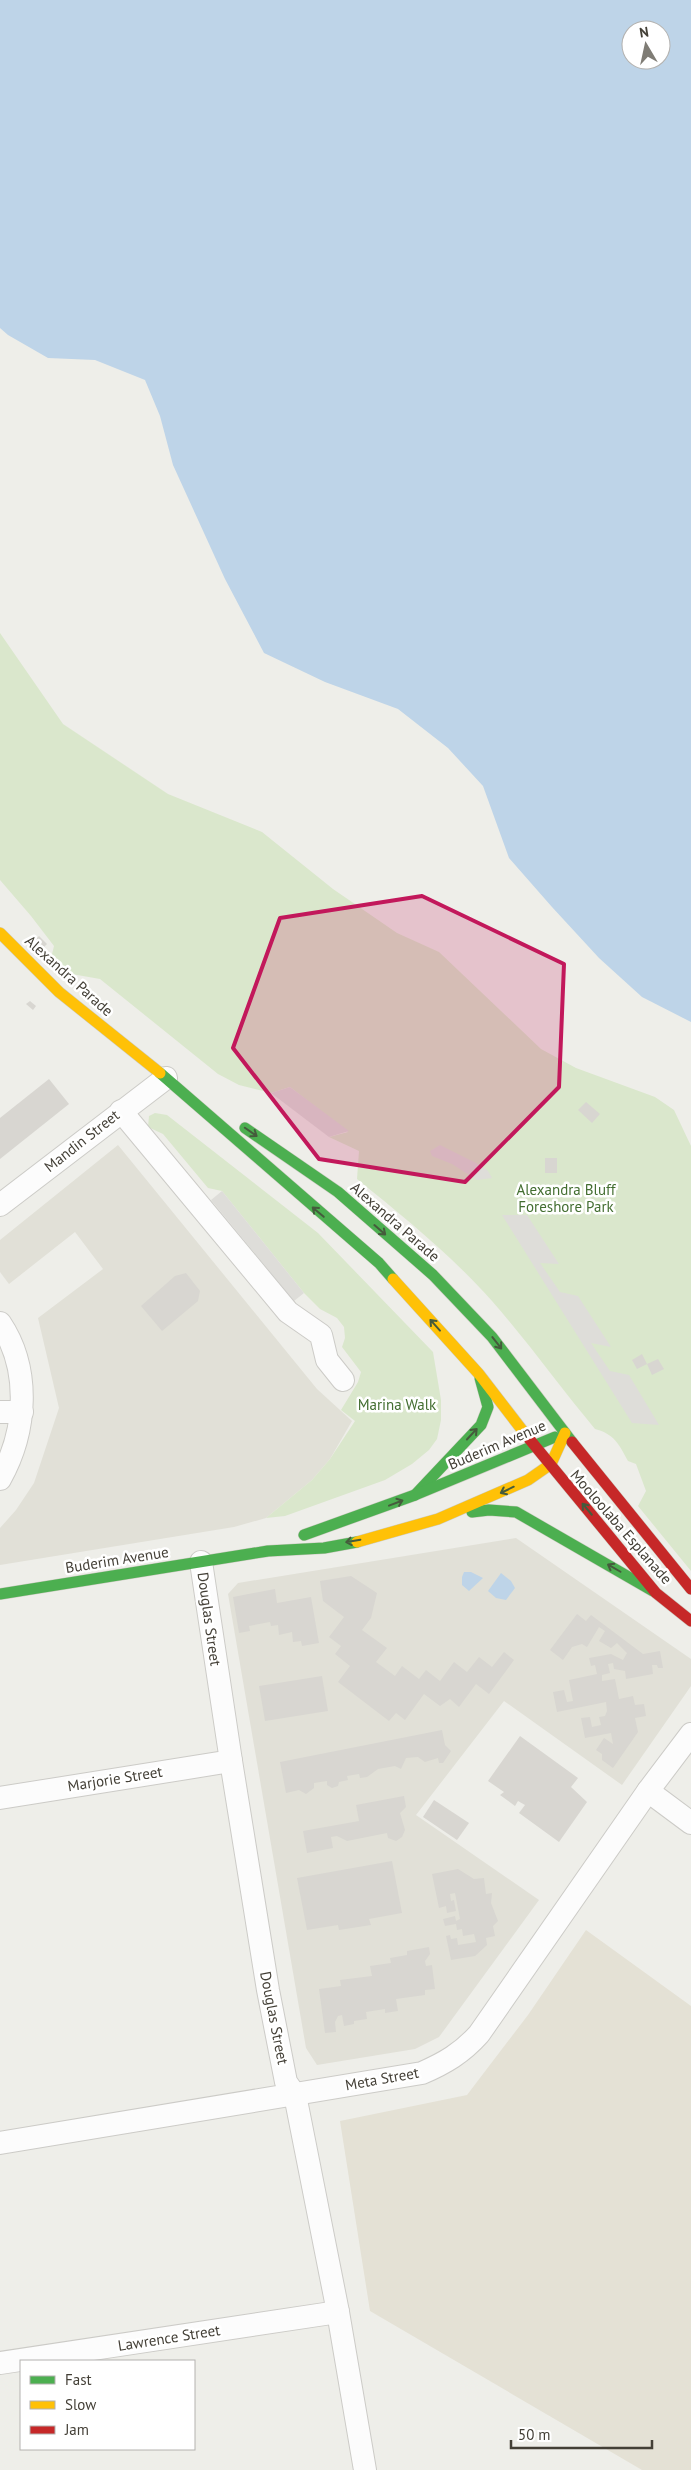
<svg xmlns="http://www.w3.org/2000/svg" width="691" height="2470" viewBox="0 0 691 2470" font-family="'PT Sans',sans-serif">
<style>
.residential{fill:#e1e0d7}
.education{fill:#e4e1d5}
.green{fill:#dae7cc}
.parking{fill:#deddd9}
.water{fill:#bed4e8;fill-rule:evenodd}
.building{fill:#d8d6d1}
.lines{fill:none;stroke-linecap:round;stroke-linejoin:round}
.street-casing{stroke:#cccbc7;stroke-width:24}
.fast-casing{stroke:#cccbc1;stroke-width:12}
.slow-casing{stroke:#cccbc1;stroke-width:12}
.jam-casing{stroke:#cccbc1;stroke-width:12}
.street{stroke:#fcfcfc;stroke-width:22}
.fast{stroke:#4caf50;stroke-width:11}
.slow{stroke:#ffc107;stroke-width:11}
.jam{stroke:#c62828;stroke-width:11}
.oneway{stroke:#455b3c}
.marked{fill:#c2185b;fill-opacity:0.2;stroke:#c2185b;stroke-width:4;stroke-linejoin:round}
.labels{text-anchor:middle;stroke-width:5;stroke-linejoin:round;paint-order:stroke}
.street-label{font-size:15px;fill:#433f36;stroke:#fff}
.park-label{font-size:15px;fill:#436e31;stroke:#fff}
</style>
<rect width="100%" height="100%" fill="#eeeee9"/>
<g class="residential">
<path d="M118,1145L317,1389L352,1421L330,1459L312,1480L266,1518L234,1527L0,1565V1528L16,1510L34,1483L59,1408L38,1318L103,1269L75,1232L9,1284L0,1272V1240Z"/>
<path d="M516,1538L691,1659V1686L622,1785L504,1701L416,1815L539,1900L439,2037L415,2049L317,2065L306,2048L228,1594L238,1583Z"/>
</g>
<path class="education" d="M586,1930L691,2006V2470H642L370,2311L340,2121L467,2095L528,2015Z"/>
<g class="green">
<path d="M0,633L63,724L168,794L262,832L333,889L397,933L439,952L541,1049L576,1068L655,1097L674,1110L691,1146V1571L638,1506L646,1491L636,1464L628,1461C619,1444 614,1434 595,1429C560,1387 528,1342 492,1301C451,1255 404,1217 357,1179L359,1151L329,1137L348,1132L290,1087L271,1093L239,1085L218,1074L100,979L66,973L51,958L54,946L31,916L0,880Z"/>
<path d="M155,1113L167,1115L318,1233L433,1352L441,1400V1420L437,1439L429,1450L412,1464L385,1480L285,1516L266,1518L312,1480L330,1459L355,1421L341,1410L358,1382L361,1372L342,1347L345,1338L344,1327L337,1318L320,1309L304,1293L222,1191L208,1188L163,1134L148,1127L149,1116Z"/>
</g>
<g class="parking">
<path d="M290,1087L349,1131L329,1137L271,1093Z"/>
<path d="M440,1145L478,1164L488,1171L492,1178L477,1180L452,1164L432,1156L430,1151Z"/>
<path d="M222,1191L304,1293L294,1301L211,1200Z"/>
<path d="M502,1215H527L559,1264L540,1263L560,1292L578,1296L611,1347L591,1343L610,1371L629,1375L659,1425L632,1423Z"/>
</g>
<g class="water">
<path d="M0,0H691V1022L642,997L599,958L552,907L509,858L483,786L448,748L398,709L325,682L264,653L225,579L173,465L160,416L145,380L95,360L48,358L8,335L0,328ZM631,30H661V60H631Z"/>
<path d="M464,1572H471L483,1578L469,1591L462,1585V1577Z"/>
<path d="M501,1573L511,1581L515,1588L506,1600L496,1598L488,1591Z"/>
</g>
<g class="building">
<path d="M39,936L47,944L44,947L36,939Z"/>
<path d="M30,1001L36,1006L33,1010L26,1004Z"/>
<path d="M49,1079L69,1104L0,1159V1118Z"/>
<path d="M586,1102L600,1114L592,1123L578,1110Z"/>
<rect x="545" y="1158" width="12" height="15"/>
<path d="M186,1273L200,1291L198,1301L162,1331L141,1306L175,1276Z"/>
<path d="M642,1354L647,1364L658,1359L664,1369L652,1375L647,1364L637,1369L632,1360Z"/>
<path d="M351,1576L377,1593L371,1618L362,1630L387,1648L376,1662L395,1676L402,1666L419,1679L426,1670L440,1681L454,1662L467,1672L479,1657L492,1667L504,1652L514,1660L489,1694L476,1684L459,1707L450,1699L440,1706L424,1694L405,1720L396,1713L389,1721L338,1682L350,1666L335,1654L341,1646L329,1637L344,1617L323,1601L320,1581Z"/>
<path d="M275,1589L277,1603L311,1597L319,1643L302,1646L301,1641L293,1642L292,1632L279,1635L278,1625L271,1626L270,1622L249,1626L250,1631L239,1633L233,1597Z"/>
<path d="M577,1614L586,1621L591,1615L643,1654L660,1651L663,1668H658L657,1665H652L653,1674L626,1679L625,1671L614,1669L613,1663L608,1664L610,1673L602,1675V1681L615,1679L619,1699L633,1696L635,1705L644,1704L646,1716L635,1718L638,1732L613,1768L602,1760V1754L596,1750L604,1738L613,1744L611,1733L585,1738L581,1718L590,1717L592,1727L601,1725L599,1717L605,1716L607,1711L606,1702L557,1712L553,1692L564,1690L567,1702L573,1701L569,1680L597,1674L595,1665L591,1666L589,1658L611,1654L623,1660L627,1653L617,1643L611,1648L599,1641L605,1631L599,1627L587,1647L582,1644L572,1647L563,1660L550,1650Z"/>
<path d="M322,1676L328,1711L265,1721L259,1686Z"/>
<path d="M442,1730L445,1745L451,1751L443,1763H439L438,1758L425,1762L418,1757L406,1758L401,1769L395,1766L378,1769L367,1777L360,1778L359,1774L347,1776L348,1780L339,1782L338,1786L332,1788L327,1785V1781L314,1783V1788L306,1794L299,1790L286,1793L280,1762Z"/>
<path d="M520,1736L578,1778L571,1787L587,1802L559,1842L519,1813L525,1805L518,1801L515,1806L500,1795L504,1792L488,1781Z"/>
<path d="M404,1796L406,1807L400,1813L405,1830L402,1837L396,1841L388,1838L387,1833L347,1841L337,1836L331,1837L333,1848L307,1853L303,1831L359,1821L356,1805Z"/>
<path d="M434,1800L469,1823L457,1840L423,1817Z"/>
<path d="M392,1861L402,1913L369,1919L371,1925L339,1930L338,1925L307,1930L297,1878Z"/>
<path d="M458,1869L474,1879L484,1878L486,1894L492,1893L491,1903L498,1921L493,1926L495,1936L486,1938L487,1945L475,1956L451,1960L446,1936L450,1935L451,1939L457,1938L458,1945L476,1942L474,1934L463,1936L462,1929L457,1930L456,1924L445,1926L443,1919L455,1916L456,1921L460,1919L455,1893L450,1894L451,1901L454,1900L456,1911L447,1913L446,1906L439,1908L432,1874Z"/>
<path d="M429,1947L430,1954L425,1961L426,1966L432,1965L435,1989L425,1990V1995L396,1999L398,2011L385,2013V2009L366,2012L367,2019L354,2021V2024L344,2026L342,2015L338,2016L335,2022L336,2032L325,2033L319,1989L341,1986L340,1980L372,1976L370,1966L391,1963L390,1958L407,1955V1951Z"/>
</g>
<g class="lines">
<g class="street-casing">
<g id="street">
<path d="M121,1111L288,1312L321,1335L327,1360L343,1380"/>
<path d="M0,1205L166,1078"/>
<path d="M0,1323C31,1369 27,1431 0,1479"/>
<path d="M0,1412H22"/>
<path d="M201,1562L231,1761L268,1990L286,2082L295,2095L338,2312L365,2470"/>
<path d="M648,1791L691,1823"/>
<path d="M0,1798L231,1761"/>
<path d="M0,2143L422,2073C445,2063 462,2053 479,2034L648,1791L691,1734"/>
<path d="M0,2363L338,2312"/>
</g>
</g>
<g class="fast-casing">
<g id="fast">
<path d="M160,1073L379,1263L393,1279"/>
<path d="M245,1128L338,1192L433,1275L492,1337L572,1442"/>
<path d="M415,1495L481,1425L488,1407L480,1378"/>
<path d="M472,1512L489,1510L516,1512L653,1591"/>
<path d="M304,1535L415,1495L555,1437"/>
<path d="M0,1594L268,1551L324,1548L357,1542"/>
</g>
</g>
<g class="slow-casing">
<g id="slow">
<path d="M0,933L59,992L160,1073"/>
<path d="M393,1279L479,1374L526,1435"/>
<path d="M357,1542L438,1519L528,1480L551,1464L565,1433"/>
</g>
</g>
<g class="jam-casing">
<g id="jam">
<path d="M526,1435L656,1593L691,1621"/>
<path d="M572,1442L691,1589"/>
</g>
</g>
<use href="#street" class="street"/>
<use href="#fast" class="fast"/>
<use href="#slow" class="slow"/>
<use href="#jam" class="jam"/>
</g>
<defs><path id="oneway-shaft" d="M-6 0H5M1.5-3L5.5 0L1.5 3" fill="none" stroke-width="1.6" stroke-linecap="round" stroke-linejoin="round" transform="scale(1.25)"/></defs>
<g class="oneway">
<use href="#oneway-shaft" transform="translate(251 1132) rotate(35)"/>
<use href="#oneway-shaft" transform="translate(318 1212) rotate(-140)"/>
<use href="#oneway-shaft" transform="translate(380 1230) rotate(41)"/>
<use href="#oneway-shaft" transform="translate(435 1325) rotate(-132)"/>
<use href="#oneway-shaft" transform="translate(497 1343) rotate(52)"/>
<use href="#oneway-shaft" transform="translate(472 1434) rotate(-47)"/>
<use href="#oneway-shaft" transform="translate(507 1490) rotate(154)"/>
<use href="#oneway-shaft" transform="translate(396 1503) rotate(-21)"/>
<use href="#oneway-shaft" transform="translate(587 1509) rotate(-130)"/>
<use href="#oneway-shaft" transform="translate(353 1541) rotate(170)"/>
<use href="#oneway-shaft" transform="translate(614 1568) rotate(-150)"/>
</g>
<path class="marked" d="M422,896L564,964L559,1087L465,1182L319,1159L233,1048L280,918Z"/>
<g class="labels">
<g class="street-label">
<text transform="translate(69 976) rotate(42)" y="5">Alexandra Parade</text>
<text transform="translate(82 1141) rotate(-38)" y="5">Mandin Street</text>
<text transform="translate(395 1222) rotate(41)" y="5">Alexandra Parade</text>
<text transform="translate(497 1445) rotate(-23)" y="5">Buderim Avenue</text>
<text transform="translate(621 1527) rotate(49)" y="5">Mooloolaba Esplanade</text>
<text transform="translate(117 1560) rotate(-9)" y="5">Buderim Avenue</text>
<text transform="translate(209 1619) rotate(82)" y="5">Douglas Street</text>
<text transform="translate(115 1779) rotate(-9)" y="5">Marjorie Street</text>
<text transform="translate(274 2018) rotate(79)" y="5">Douglas Street</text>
<text transform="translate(382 2079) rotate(-10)" y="5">Meta Street</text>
<text transform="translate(169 2338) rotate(-9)" y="5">Lawrence Street</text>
</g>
<g class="park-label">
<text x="566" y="1195">Alexandra Bluff<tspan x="566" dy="17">Foreshore Park</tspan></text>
<text x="397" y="1410">Marina Walk</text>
</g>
</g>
<rect x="20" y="2360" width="175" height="90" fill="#ffffff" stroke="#b4b2af"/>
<rect x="30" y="2376" width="25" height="8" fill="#4caf50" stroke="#b4b2af"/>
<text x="65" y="2385" font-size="15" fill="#433f36">Fast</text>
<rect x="30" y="2401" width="25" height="8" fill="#ffc107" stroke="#b4b2af"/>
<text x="65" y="2410" font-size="15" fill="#433f36">Slow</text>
<rect x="30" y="2426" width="25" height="8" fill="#c62828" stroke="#b4b2af"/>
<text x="65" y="2435" font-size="15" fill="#433f36">Jam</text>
<g transform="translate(646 45) rotate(351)"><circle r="24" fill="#ffffff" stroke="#b4b2af"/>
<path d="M0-4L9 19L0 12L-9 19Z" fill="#7f7c75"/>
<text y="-8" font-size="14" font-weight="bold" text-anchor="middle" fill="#433f36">N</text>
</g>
<path d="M511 2440v8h141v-8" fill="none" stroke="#433f36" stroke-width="2.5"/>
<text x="518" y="2440" font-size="15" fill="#433f36" stroke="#ffffff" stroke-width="4" paint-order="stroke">50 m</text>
</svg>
